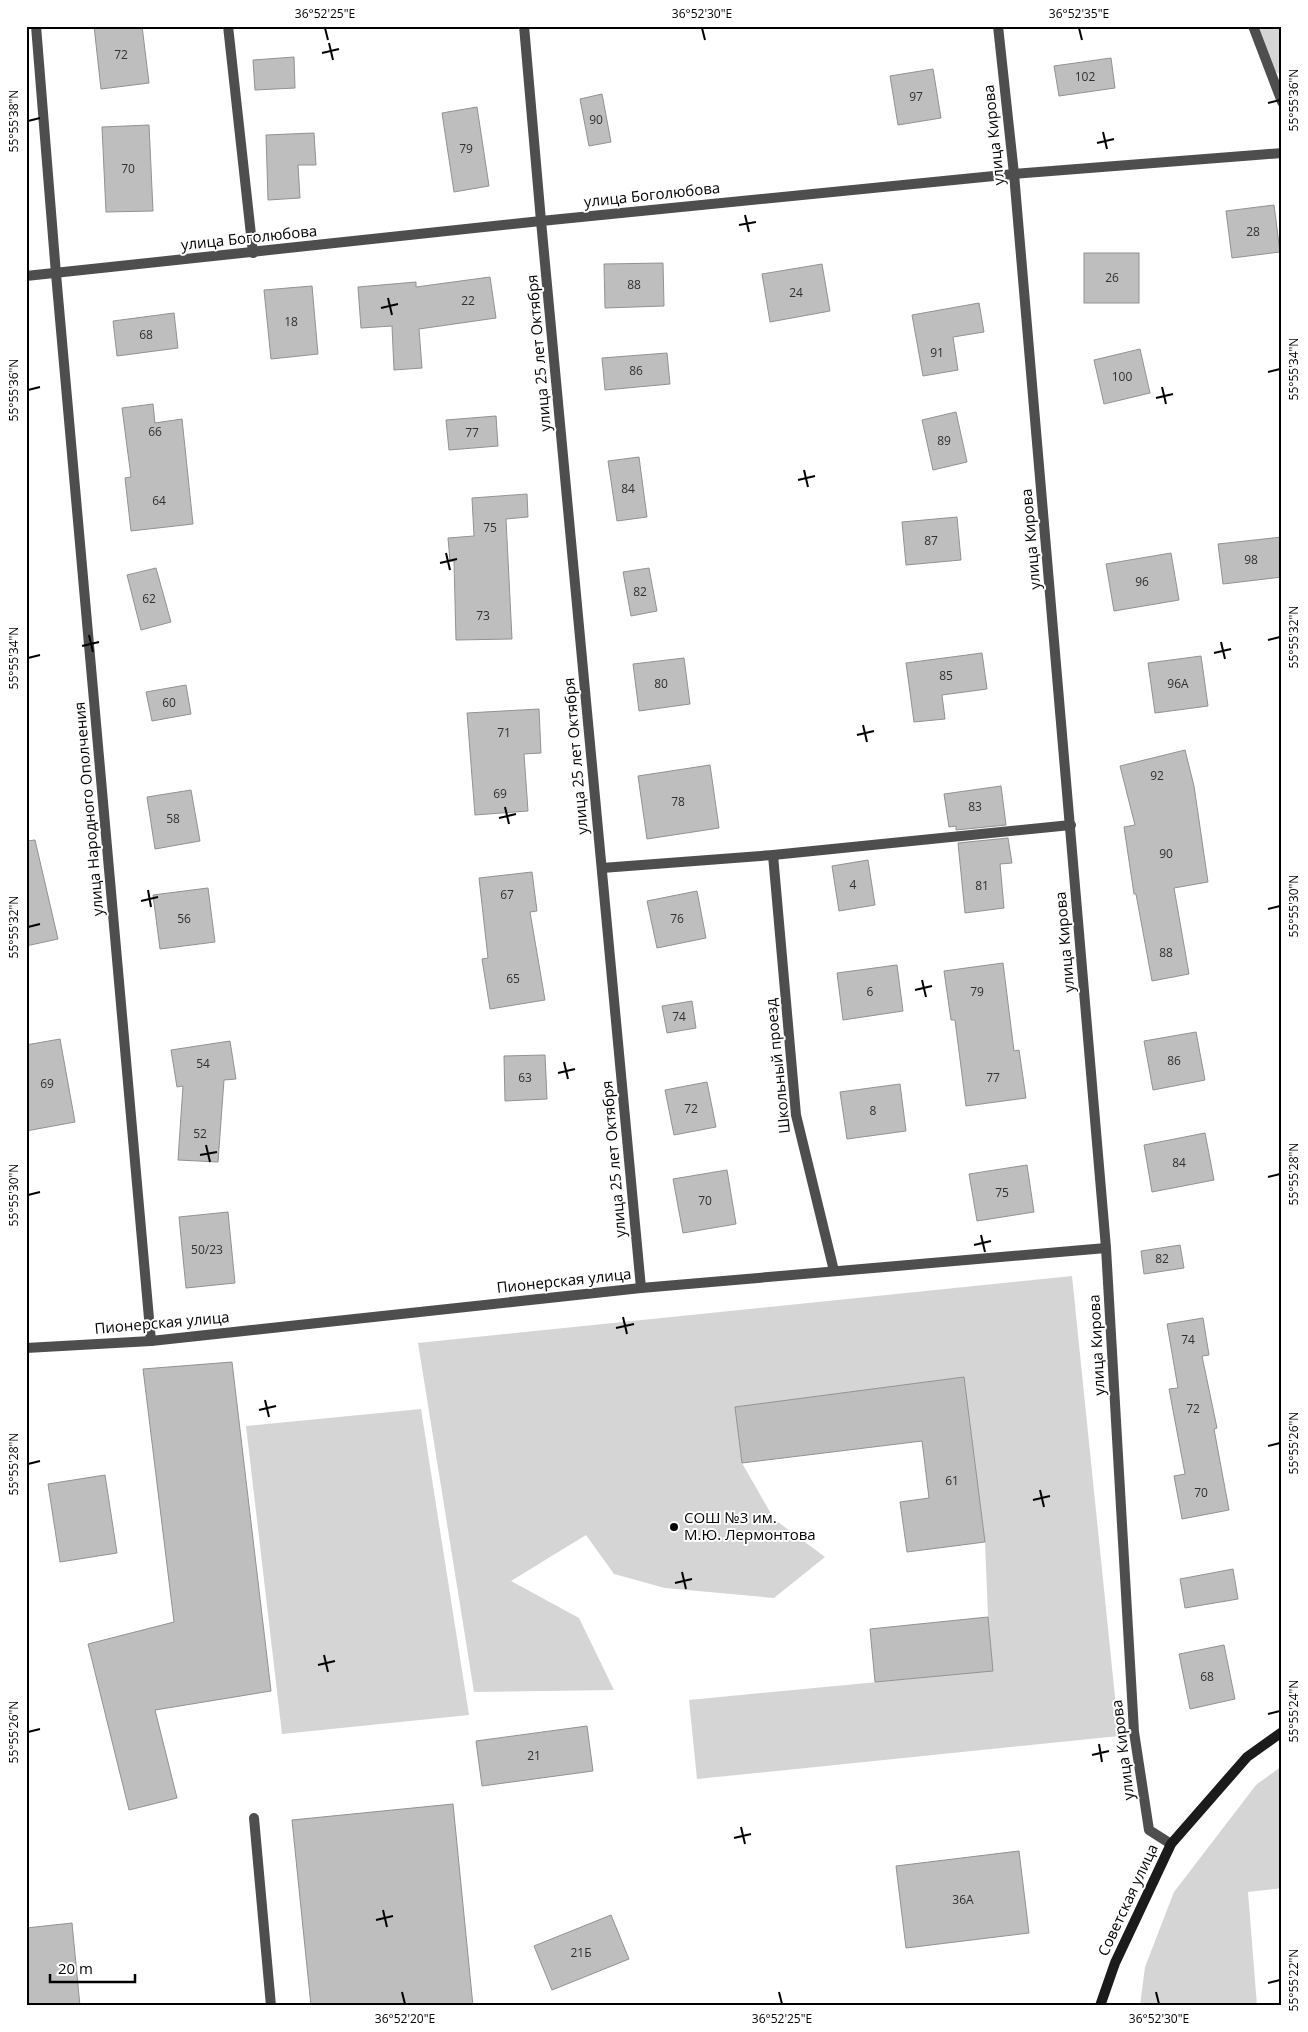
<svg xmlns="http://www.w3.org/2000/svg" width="1308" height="2032" viewBox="0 0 1308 2032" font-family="'Open Sans',sans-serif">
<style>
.green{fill:#d5d5d5}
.building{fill:#bebebe;stroke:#929292}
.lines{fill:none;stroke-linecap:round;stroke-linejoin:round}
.service{stroke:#4e4e4e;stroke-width:10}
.minor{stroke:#4e4e4e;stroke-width:10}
.secondary{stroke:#1b1b1b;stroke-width:10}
.ticks{fill:none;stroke:#000;stroke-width:2}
.poi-dot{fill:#000;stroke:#fff;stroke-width:2}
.labels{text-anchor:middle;stroke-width:4;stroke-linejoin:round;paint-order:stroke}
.number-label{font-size:12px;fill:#303030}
.street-label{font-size:15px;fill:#000;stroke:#fff}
.poi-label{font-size:15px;fill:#000;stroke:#fff;text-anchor:start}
.neatline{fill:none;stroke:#000;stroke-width:2}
.ticks-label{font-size:12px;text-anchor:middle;fill:#000}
</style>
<rect width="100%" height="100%" fill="#fff"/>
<g class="green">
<path d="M1255,26H1282V76L1272,69Z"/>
<path d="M1072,1276L1119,1736L697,1779L689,1700L993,1671L988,1617L985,1542L964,1377L735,1407L742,1463L774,1519L825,1557L774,1598L665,1588L614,1574L586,1535L511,1581L579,1618L614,1690L474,1692L418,1343Z"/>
<path d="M421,1409L469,1715L282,1734L246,1426Z"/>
<path d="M1282,1766V1888L1248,1892L1257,2006H1140L1145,1967L1174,1892L1256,1785Z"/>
</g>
<g class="building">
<path d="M94,26H142L149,83L101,89Z"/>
<path d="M294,57L295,88L255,90L253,60Z"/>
<path d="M1111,58L1115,88L1059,96L1054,66Z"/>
<path d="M933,69L941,118L898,125L890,76Z"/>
<path d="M602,94L611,142L589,146L580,99Z"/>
<path d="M477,107L489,186L454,192L442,113Z"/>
<path d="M149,125L153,211L106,212L102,127Z"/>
<path d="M314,133L316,165H298L300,198L268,200L266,135Z"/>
<path d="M1274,205L1280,252L1232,258L1226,211Z"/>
<rect x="1084" y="253" width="55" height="50"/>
<path d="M663,263L664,306L605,308L604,264Z"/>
<path d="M822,264L830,311L770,322L762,274Z"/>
<path d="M490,277L496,318L419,329L422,368L394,370L392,326L361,328L358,287L416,282V287Z"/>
<path d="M312,286L318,354L271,359L264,290Z"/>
<path d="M979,303L984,332L953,337L958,370L923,376L912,315Z"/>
<path d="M174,313L178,348L117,356L113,321Z"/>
<path d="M1140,349L1150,393L1104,404L1094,360Z"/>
<path d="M667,353L670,384L605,390L602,358Z"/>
<path d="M153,404L155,423L182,419L193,524L131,531L125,478L131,477L122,408Z"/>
<path d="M956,412L967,462L933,470L922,420Z"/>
<path d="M496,416L498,446L449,450L446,420Z"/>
<path d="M639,457L647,517L617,521L608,461Z"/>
<path d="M527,494L528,517L506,519L512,639L456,640L454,561H450L448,538L474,536L472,498Z"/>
<path d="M957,517L961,560L906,565L902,522Z"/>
<path d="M1282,537V577L1223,584L1218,544Z"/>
<path d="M1171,553L1179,600L1114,611L1106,564Z"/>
<path d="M156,568L171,622L141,630L127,575Z"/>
<path d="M649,568L657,611L631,616L623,572Z"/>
<path d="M982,653L987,689L942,695L945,719L914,722L906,663Z"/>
<path d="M1201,656L1208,706L1155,713L1148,663Z"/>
<path d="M684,658L690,704L639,711L633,664Z"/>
<path d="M186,685L191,714L152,721L146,692Z"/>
<path d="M539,709L541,753L524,754L528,811L475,815L467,713Z"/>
<path d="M1185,750L1194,786L1208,882L1174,888L1189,974L1152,981L1136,894H1134L1124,827L1135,825L1120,766Z"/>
<path d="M710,765L719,828L647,839L638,776Z"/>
<path d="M1001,786L1006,825L956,830V826L949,827L944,794Z"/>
<path d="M191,790L200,841L155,849L147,797Z"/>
<path d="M1008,838L1012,863L1000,864L1004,908L965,913L958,843Z"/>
<path d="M35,840L58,939L26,946V841Z"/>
<path d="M868,860L875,905L839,911L832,866Z"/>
<path d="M532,872L537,911L530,912L545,1000L490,1009L482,959L488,958L479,878Z"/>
<path d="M208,888L215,942L160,949L153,895Z"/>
<path d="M697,891L706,938L657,948L647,901Z"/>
<path d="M1003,963L1014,1051L1019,1050L1026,1098L966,1106L955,1020H951L944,971Z"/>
<path d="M897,965L903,1011L843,1020L837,973Z"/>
<path d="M692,1001L696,1028L667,1033L662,1006Z"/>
<path d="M1196,1032L1205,1080L1153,1090L1144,1041Z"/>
<path d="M60,1039L75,1122L26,1131V1045Z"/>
<path d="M230,1041L236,1079L224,1080L218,1162L178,1160L183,1086L177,1087L171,1050Z"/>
<path d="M545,1055L547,1099L505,1101L504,1056Z"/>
<path d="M707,1082L716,1127L674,1135L665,1090Z"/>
<path d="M900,1084L906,1131L847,1139L840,1092Z"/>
<path d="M1205,1133L1214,1180L1152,1192L1144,1145Z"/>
<path d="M1027,1165L1034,1212L977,1221L969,1174Z"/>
<path d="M727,1170L736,1224L683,1233L673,1179Z"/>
<path d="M228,1212L235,1283L186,1288L179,1217Z"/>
<path d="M1180,1245L1184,1268L1144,1274L1141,1251Z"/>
<path d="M1203,1318L1209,1355L1202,1356L1217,1428L1214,1429L1229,1510L1182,1519L1174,1476L1185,1474L1169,1389L1178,1388L1167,1324Z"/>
<path d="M232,1362L271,1691L155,1710L177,1798L129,1810L88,1644L174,1622L143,1369Z"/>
<path d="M964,1377L985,1542L907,1552L900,1502L929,1498L922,1441L742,1463L735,1407Z"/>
<path d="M105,1475L117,1553L60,1562L48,1484Z"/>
<path d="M1233,1569L1238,1599L1185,1608L1180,1579Z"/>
<path d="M988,1617L993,1671L875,1682L870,1629Z"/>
<path d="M1224,1645L1235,1699L1190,1709L1179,1654Z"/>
<path d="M587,1726L593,1771L482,1786L476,1741Z"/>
<path d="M453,1804L473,2006H311L292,1820Z"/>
<path d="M1019,1851L1029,1933L906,1948L896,1866Z"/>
<path d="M611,1915L629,1959L552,1990L534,1946Z"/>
<path d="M72,1923L80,2006H26V1928Z"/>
</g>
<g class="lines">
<g class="service">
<path d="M36,26L56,274"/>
<path d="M228,26L253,253"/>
<path d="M524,26L541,221"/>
<path d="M1253,26L1282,102"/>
<path d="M773,855L796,1115L834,1271"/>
<path d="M602,868L773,855L1071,825"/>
<path d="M254,1818L271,2006"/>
</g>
<g class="minor">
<path d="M998,26L1014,174L1106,1248L1134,1732L1149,1830L1171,1844"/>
<path d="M541,221L641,1288"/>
<path d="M56,274L151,1341"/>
<path d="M26,276L541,221L1014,174L1282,153"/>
<path d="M26,1348L151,1341L641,1288L1106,1248"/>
</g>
<path class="secondary" d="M1100,2006L1115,1963L1171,1844L1247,1757L1282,1732"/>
</g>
<path class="ticks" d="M325,28L328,40M702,28L705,40M1079,28L1082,40M329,43L333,60M322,53L339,49M1268,103L1280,100M28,121L40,118M1103,132L1107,149M1097,143L1114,139M745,215L749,232M739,225L756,222M388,298L392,315M381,308L398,304M1268,372L1280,369M1162,387L1166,404M28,390L40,387M1156,398L1173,394M804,470L808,487M798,480L815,476M446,553L450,570M440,563L457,559M89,635L93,652M1268,640L1280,637M1221,642L1225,659M82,646L99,642M1214,653L1231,649M28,658L40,655M863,725L867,742M857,735L874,731M505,807L509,824M499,818L516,814M148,890L151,907M141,901L158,897M1268,909L1280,906M28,927L40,924M922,980L926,997M915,990L932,986M564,1062L568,1079M558,1073L575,1069M206,1145L210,1162M200,1155L217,1152M1268,1177L1280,1174M28,1195L40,1192M981,1235L985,1252M974,1245L991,1241M623,1317L627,1334M616,1328L634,1324M265,1400L269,1417M259,1410L276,1406M1268,1446L1280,1443M28,1464L40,1461M1040,1490L1044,1507M1033,1500L1050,1496M682,1572L686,1589M675,1583L692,1579M324,1655L328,1672M318,1665L335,1661M1268,1714L1280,1711M28,1732L40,1729M1099,1744L1102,1762M1092,1755L1109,1751M741,1827L745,1844M734,1838L751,1834M383,1910L387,1927M376,1920L393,1916M1268,1983L1280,1980M402,1992L405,2004M779,1992L782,2004M1156,1992L1159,2004"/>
<circle class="poi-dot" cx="674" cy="1527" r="5"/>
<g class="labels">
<g class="number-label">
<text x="121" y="59">72</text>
<text x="1085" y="81">102</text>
<text x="916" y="101">97</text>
<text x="596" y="124">90</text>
<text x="466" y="153">79</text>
<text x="128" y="173">70</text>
<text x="1253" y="236">28</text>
<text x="1112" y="282">26</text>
<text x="634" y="289">88</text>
<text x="796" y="297">24</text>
<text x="468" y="305">22</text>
<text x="291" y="326">18</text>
<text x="146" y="339">68</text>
<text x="937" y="357">91</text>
<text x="636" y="375">86</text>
<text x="1122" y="381">100</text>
<text x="155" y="436">66</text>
<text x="472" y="437">77</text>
<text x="944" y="445">89</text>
<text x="628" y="493">84</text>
<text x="159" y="505">64</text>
<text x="490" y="532">75</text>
<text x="931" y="545">87</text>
<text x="1251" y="564">98</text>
<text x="1142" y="586">96</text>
<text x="640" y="596">82</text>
<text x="149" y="603">62</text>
<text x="483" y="620">73</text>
<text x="946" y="680">85</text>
<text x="661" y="688">80</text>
<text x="1178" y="688">96А</text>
<text x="169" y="707">60</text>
<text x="504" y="737">71</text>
<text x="1157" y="780">92</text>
<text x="500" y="798">69</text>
<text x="678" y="806">78</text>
<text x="975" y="811">83</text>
<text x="173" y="823">58</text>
<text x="1166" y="858">90</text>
<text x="853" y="889">4</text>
<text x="982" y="890">81</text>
<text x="507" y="899">67</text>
<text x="184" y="923">56</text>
<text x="677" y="923">76</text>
<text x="1166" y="957">88</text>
<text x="513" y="983">65</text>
<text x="870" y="996">6</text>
<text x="977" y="996">79</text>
<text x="679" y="1021">74</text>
<text x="1174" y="1065">86</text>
<text x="203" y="1068">54</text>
<text x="525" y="1082">63</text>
<text x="993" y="1082">77</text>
<text x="47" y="1088">69</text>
<text x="691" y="1113">72</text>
<text x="873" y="1115">8</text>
<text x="200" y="1138">52</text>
<text x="1179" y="1167">84</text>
<text x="1002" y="1197">75</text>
<text x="705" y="1205">70</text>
<text x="207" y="1254">50/23</text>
<text x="1162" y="1263">82</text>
<text x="1188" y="1344">74</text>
<text x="1193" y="1413">72</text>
<text x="952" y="1485">61</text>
<text x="1201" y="1497">70</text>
<text x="1207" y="1681">68</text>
<text x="534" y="1760">21</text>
<text x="963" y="1904">36А</text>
<text x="581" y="1957">21Б</text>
</g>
<g class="street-label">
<text transform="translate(994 135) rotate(-96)" y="5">улица Кирова</text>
<text transform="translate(652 195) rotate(-6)" y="5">улица Боголюбова</text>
<text transform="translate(249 238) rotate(-6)" y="5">улица Боголюбова</text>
<text transform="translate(539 353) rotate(-95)" y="5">улица 25 лет Октября</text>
<text transform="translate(1031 539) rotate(-95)" y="5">улица Кирова</text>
<text transform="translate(576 756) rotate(-95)" y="5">улица 25 лет Октября</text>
<text transform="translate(89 809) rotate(-95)" y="5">улица Народного Ополчения</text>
<text transform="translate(1065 942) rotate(-95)" y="5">улица Кирова</text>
<text transform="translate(778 1066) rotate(-96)" y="5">Школьный проезд</text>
<text transform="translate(614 1159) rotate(-95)" y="5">улица 25 лет Октября</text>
<text transform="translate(564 1281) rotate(-6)" y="5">Пионерская улица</text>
<text transform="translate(162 1323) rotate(-5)" y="5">Пионерская улица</text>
<text transform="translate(1097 1345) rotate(-93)" y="5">улица Кирова</text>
<text transform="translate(1123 1750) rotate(-97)" y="5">улица Кирова</text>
<text transform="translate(1128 1900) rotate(-65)" y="5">Советская улица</text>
</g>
<g class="poi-label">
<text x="684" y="1523">СОШ №3 им.<tspan x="684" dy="17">М.Ю. Лермонтова</tspan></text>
</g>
</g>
<rect width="1308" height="2032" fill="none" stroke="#ffffff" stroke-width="55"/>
<path d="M50 1974v8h85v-8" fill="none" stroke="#000000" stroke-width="2.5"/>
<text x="58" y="1974" font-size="15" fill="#000000" stroke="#ffffff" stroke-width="4" paint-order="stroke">20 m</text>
<rect x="28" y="28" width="1252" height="1976" class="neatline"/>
<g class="ticks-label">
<text x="325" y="18">36°52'25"E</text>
<text x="702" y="18">36°52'30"E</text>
<text x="1079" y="18">36°52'35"E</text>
<text transform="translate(1294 100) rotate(-90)" y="4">55°55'36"N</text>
<text transform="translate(14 121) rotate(-90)" y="4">55°55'38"N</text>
<text transform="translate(1294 369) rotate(-90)" y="4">55°55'34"N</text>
<text transform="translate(14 390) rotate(-90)" y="4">55°55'36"N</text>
<text transform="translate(1294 637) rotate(-90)" y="4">55°55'32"N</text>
<text transform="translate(14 658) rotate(-90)" y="4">55°55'34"N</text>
<text transform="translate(1294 906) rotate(-90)" y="4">55°55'30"N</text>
<text transform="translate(14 927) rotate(-90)" y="4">55°55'32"N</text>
<text transform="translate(1294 1174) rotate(-90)" y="4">55°55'28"N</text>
<text transform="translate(14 1195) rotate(-90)" y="4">55°55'30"N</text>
<text transform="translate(1294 1443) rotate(-90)" y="4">55°55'26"N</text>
<text transform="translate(14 1464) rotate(-90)" y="4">55°55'28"N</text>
<text transform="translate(1294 1711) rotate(-90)" y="4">55°55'24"N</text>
<text transform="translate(14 1732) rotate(-90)" y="4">55°55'26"N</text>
<text transform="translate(1294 1980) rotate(-90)" y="4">55°55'22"N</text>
<text x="405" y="2023">36°52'20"E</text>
<text x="782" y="2023">36°52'25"E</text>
<text x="1159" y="2023">36°52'30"E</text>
</g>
</svg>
